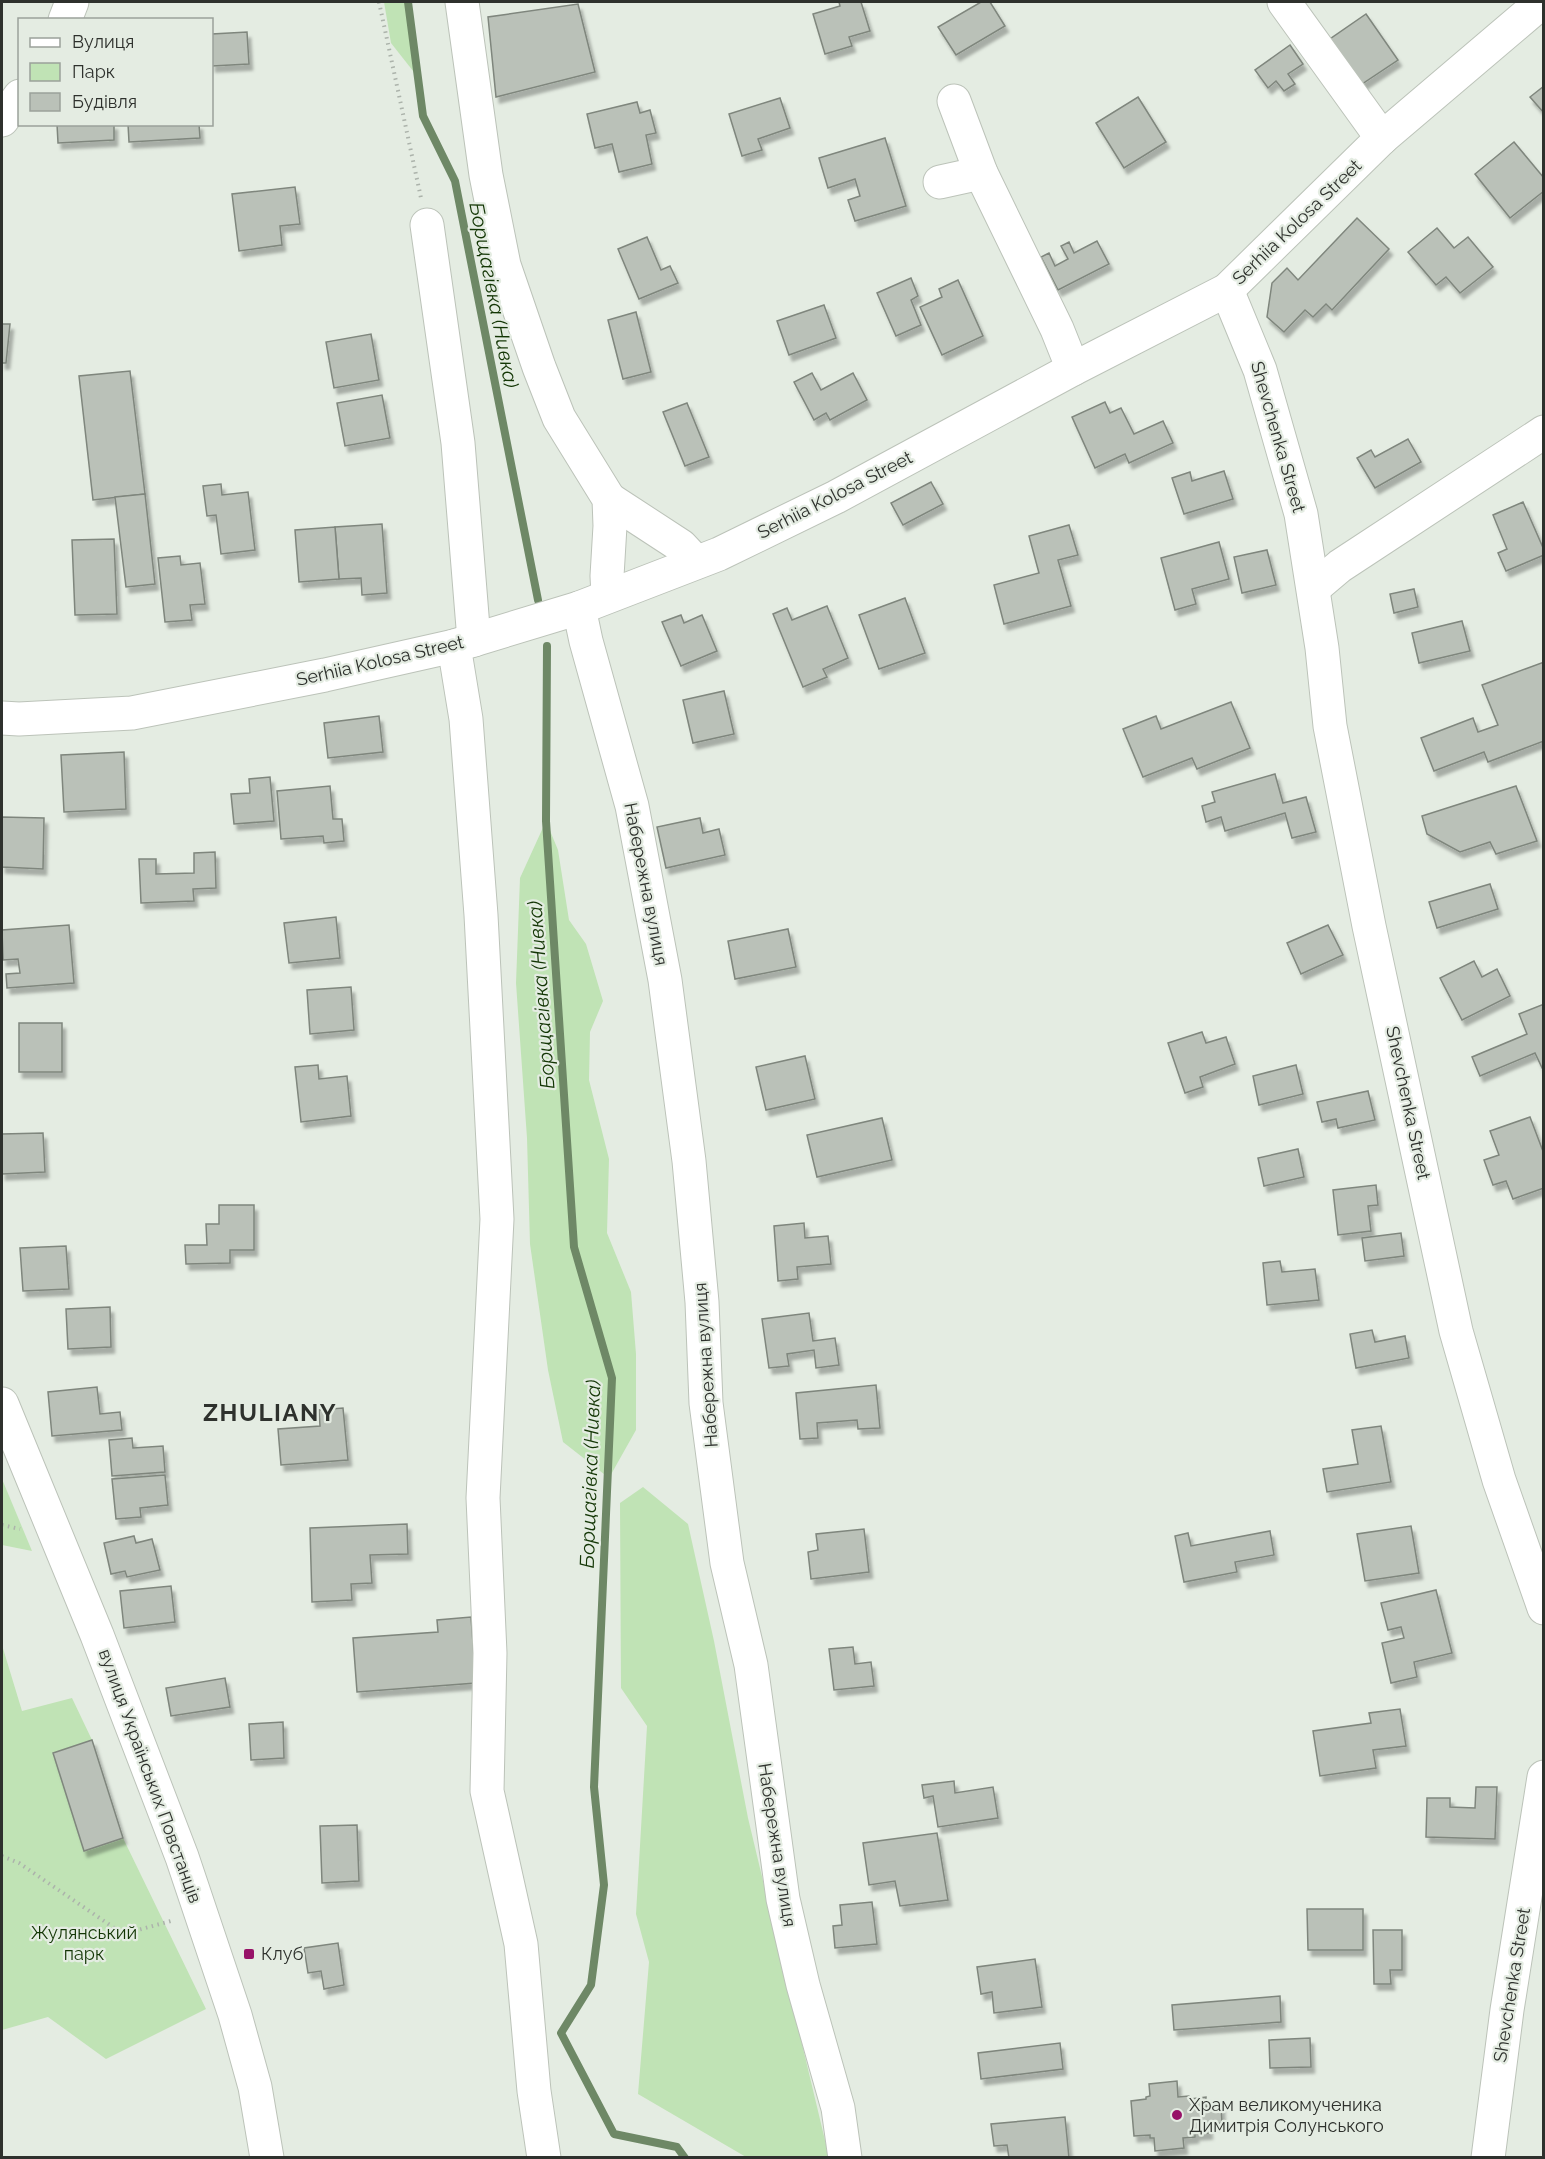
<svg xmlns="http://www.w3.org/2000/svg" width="1545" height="2159" viewBox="0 0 1545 2159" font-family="Raleway,sans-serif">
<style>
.green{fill:#c0e3b5}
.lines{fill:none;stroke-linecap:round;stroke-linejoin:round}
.stream{stroke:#6e8866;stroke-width:8}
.building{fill:#bac1b8;stroke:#7f867d;stroke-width:1.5;filter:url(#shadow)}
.minor-casing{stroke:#bcc3b9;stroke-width:35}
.path{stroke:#acb3ab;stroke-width:4;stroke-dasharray:1.5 4.5;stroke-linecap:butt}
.minor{stroke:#fff;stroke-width:33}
.poi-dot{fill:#971268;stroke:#e4ece2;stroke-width:2}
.labels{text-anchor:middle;stroke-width:4.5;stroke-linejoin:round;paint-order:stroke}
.street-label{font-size:18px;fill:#2e312d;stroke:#e4ece2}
.park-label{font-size:18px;fill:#133605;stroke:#e4ece2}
.poi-label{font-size:18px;fill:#2e312d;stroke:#e4ece2;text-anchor:start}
.water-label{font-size:20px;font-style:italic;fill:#133605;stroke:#e4ece2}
.district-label{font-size:24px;font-weight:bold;letter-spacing:1.5px;fill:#2e312d;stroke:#e4ece2}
</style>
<defs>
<filter id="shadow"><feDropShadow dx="3.5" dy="6" stdDeviation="1.5" flood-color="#0004"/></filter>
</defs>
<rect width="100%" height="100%" fill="#e4ece2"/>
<g class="green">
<path d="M384,2H408L417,76L391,43Z"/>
<path d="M546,821L558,850L569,920L586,944L603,1001L590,1032L589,1080L609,1159L607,1233L631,1292L636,1354V1430L609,1478L563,1442L548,1370L530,1244L527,1138L516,983L520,878Z"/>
<path d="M2,1479L32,1551L2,1545Z"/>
<path d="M643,1487L688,1524L714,1641L748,1818L829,2157H746L638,2094L649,1962L636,1914L647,1726L621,1688L620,1503Z"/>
<path d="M2,1645L22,1711L72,1698L92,1740L53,1753L84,1850L123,1838L206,2009L106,2059L48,2017L2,2030Z"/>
</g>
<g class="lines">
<g class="stream">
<path d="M408,2L423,116L455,181L538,600"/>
<path d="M547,646L546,821L574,1247L612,1378L594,1787L604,1885L591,1985L561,2033L614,2134L677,2147L685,2158"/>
</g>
</g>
<g class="building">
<path d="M839,2H861L870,31L849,37L852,46L825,54L813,14L840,6Z"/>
<path d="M981,2H990L1005,26L956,55L938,27Z"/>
<path d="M578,4L595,72L496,97L488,17Z"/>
<path d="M1366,14L1398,60L1359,86L1327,41Z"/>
<path d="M247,32L249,64L212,66V34Z"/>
<path d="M1290,45L1303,64L1288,74L1295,84L1284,91L1276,81L1268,88L1255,70Z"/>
<path d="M1544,86V113L1530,97Z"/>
<path d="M1138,97L1166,142L1124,168L1096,123Z"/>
<path d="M780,98L790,128L758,139L762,150L742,156L729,114Z"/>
<path d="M637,102L640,113L650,110L656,133L646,135L652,164L619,172L612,144L595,148L587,114Z"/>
<path d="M57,124H114V140L58,143Z"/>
<path d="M128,124H199L200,138L129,142Z"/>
<path d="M885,138L906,206L855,221L848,200L860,196L855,179L828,188L819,158Z"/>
<path d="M1514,142L1544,178V191L1510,218L1475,174Z"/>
<path d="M295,187L300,224L280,226L282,245L239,251L232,194Z"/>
<path d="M1357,218L1389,249L1332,310L1326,304L1313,317L1305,310L1284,332L1267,317L1272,283L1287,268L1298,280Z"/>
<path d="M1437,228L1454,248L1468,237L1493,267L1460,293L1446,277L1436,285L1408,252Z"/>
<path d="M647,237L661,270L670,266L678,283L639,299L618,249Z"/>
<path d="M1097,241L1109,264L1058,290L1041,257L1049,253L1055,266L1068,259L1061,246L1069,242L1074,253Z"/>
<path d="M911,278L918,296L911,300L921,325L896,336L877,293Z"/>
<path d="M958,280L983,336L942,355L920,307L942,297L939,289Z"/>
<path d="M824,305L836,338L789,355L777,321Z"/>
<path d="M636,312L651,372L623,379L608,320Z"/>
<path d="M2,324H10L6,363H2Z"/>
<path d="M371,334L379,380L334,388L326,342Z"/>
<path d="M130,371L145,494L93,500L79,376Z"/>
<path d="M812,373L821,390L853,373L867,400L830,420L826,413L814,420L794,382Z"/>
<path d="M382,395L390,438L345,446L337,403Z"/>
<path d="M1105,402L1110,413L1121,408L1134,434L1163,421L1173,443L1129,463L1125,454L1095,468L1072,417Z"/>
<path d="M687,403L709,457L685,466L663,412Z"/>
<path d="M1408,439L1421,462L1375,488L1357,458L1371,450L1375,457Z"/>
<path d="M1224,471L1233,499L1184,514L1172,478L1190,472L1192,481Z"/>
<path d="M931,482L943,504L903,525L891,503Z"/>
<path d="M221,484L222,495L248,492L255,550L221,554L216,515L207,516L203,486Z"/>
<path d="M145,494L155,584L126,587L115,497Z"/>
<path d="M1523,502L1544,550V555L1506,571L1498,553L1507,549L1493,515Z"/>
<path d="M382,524L387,593L362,595L361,578L339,579L335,527Z"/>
<path d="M1069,525L1078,555L1058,560L1071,606L1004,624L994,585L1039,573L1029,536Z"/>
<path d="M335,527L339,579L299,582L295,530Z"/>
<path d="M114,539L117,614L75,615L72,540Z"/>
<path d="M1219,542L1229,579L1192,589L1196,604L1175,610L1161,558Z"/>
<path d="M1267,550L1276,585L1242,593L1234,557Z"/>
<path d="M180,556L181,565L200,563L205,604L190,605L192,620L165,622L158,558Z"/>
<path d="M1414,589L1418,607L1394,613L1390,594Z"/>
<path d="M905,598L925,653L879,669L859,615Z"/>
<path d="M827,606L848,658L823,669L827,677L803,687L773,614L787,608L792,620Z"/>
<path d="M681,615L684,623L702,615L717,651L681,666L662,622Z"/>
<path d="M1462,621L1470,651L1419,663L1412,633Z"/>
<path d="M1544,662V741L1488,762L1484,752L1434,771L1421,738L1473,718L1478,732L1498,725L1482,685Z"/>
<path d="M724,691L734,734L693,743L683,700Z"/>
<path d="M1231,702L1250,748L1197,769L1192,758L1143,777L1123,729L1156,716L1161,729Z"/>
<path d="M379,716L383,752L328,758L324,723Z"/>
<path d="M124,752L126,809L64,812L61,755Z"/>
<path d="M1275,774L1283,803L1306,797L1316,832L1292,838L1285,813L1225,831L1221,817L1206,822L1202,806L1215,802L1212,792Z"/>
<path d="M270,777L274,821L234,824L231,794L250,793L249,779Z"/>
<path d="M330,786L333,819H342L344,841L324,843L323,836L281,839L277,791Z"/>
<path d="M1516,786L1537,841L1496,854L1490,842L1460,852L1427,834L1422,816Z"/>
<path d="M2,817L44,818L43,869L2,867Z"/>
<path d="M700,818L703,833L719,829L725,855L666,868L657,827Z"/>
<path d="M215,852L216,888L193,889L194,901L141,903L139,859H156V874L194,873V853Z"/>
<path d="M1490,884L1498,909L1437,928L1429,902Z"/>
<path d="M336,917L340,958L289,963L284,923Z"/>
<path d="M69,925L74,983L7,988L6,974L20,973L18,959L3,960L2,930Z"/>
<path d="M1328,925L1343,955L1301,974L1287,943Z"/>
<path d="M788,929L796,967L735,979L728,941Z"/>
<path d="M1474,961L1482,977L1497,969L1510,996L1462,1020L1440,978Z"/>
<path d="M351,987L354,1030L310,1034L307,990Z"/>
<path d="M1544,1004V1072L1535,1053L1480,1076L1472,1057L1527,1034L1519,1014Z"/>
<rect x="19" y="1023" width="43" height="49"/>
<path d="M1202,1032L1206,1043L1226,1037L1235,1064L1200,1077L1203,1087L1185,1093L1168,1043Z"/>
<path d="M805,1056L815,1099L766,1110L756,1067Z"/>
<path d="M318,1065L319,1079L347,1076L351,1116L301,1122L295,1067Z"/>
<path d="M1296,1065L1303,1094L1259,1105L1253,1076Z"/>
<path d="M1368,1091L1375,1120L1338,1128L1336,1119L1322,1122L1317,1102Z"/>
<path d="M1530,1117L1544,1154V1188L1513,1199L1506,1181L1493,1185L1484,1160L1499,1155L1490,1131Z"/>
<path d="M882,1118L892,1160L817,1177L807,1135Z"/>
<path d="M43,1133L45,1172L2,1174V1134Z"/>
<path d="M1298,1149L1304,1177L1264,1186L1258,1158Z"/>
<path d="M1376,1185L1378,1205L1368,1206L1371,1231L1338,1235L1333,1190Z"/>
<path d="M219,1205H254V1250H230V1263L186,1264L185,1245H207L206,1224H219Z"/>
<path d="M804,1223L805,1238L828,1236L831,1264L797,1267L798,1279L778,1281L774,1226Z"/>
<path d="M1401,1233L1404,1256L1365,1261L1362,1238Z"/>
<path d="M66,1246L69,1289L23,1291L20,1248Z"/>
<path d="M1280,1261L1282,1272L1315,1269L1319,1300L1267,1305L1263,1263Z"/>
<path d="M110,1307L111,1347L68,1349L66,1309Z"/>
<path d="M809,1313L813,1341L835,1338L839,1365L816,1368L814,1350L787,1354L789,1366L769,1368L762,1319Z"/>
<path d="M1372,1330L1375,1342L1405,1336L1409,1358L1356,1368L1350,1334Z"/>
<path d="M876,1385L880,1428L858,1429L857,1420L817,1423L818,1438L800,1439L796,1393Z"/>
<path d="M97,1387L100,1414L120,1412L122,1430L52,1436L48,1392Z"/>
<path d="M343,1408L348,1460L281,1465L278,1429L320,1426L319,1410Z"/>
<path d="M1381,1426L1391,1482L1327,1492L1323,1469L1358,1464L1352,1430Z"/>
<path d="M132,1438L133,1448L163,1446L165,1472L112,1476L109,1440Z"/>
<path d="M165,1475L168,1505L140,1508L141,1517L116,1519L112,1479Z"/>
<path d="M407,1524L408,1554L370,1555L372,1583L351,1584L352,1600L312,1602L310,1528Z"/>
<path d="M1411,1526L1419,1573L1365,1581L1357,1534Z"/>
<path d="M864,1529L869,1572L811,1579L808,1552L818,1550L816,1534Z"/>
<path d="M1270,1531L1274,1555L1235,1562L1237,1572L1184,1582L1175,1536L1188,1533L1191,1546Z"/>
<path d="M134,1536L136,1543L152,1539L160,1570L127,1577L125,1571L111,1574L104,1543Z"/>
<path d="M171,1586L175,1622L124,1628L120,1591Z"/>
<path d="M1436,1590L1452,1653L1414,1662L1417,1677L1391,1683L1382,1643L1404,1638L1401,1627L1388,1630L1381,1603Z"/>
<path d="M471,1617L476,1683L357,1692L353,1638L438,1632L437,1620Z"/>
<path d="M853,1647L855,1664L871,1662L874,1686L834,1690L829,1649Z"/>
<path d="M225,1678L230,1707L171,1716L166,1688Z"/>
<path d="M1400,1709L1406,1746L1373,1750L1376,1768L1320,1776L1313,1731L1371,1723L1369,1713Z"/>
<path d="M283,1722L284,1758L251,1760L249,1724Z"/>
<path d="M92,1740L123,1838L84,1851L53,1753Z"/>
<path d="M954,1781L955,1793L993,1787L998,1818L938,1827L933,1796L924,1798L922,1785Z"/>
<path d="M1476,1787H1497L1495,1839L1426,1837L1427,1798H1450V1807L1475,1808Z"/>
<path d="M357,1825L359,1881L322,1883L320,1826Z"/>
<path d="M937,1833L948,1900L900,1906L895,1881L869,1885L863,1843Z"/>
<path d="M872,1902L877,1944L835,1948L833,1926L842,1925L840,1905Z"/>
<path d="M1307,1909H1363V1950H1308Z"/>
<path d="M1373,1930H1402V1970H1390L1391,1984H1374Z"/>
<path d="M338,1943L344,1985L324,1989L321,1971L308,1973L304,1948Z"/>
<path d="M1035,1959L1042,2007L994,2013L992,1992L981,1994L977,1967Z"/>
<path d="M1280,1996L1281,2022L1174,2030L1172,2005Z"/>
<path d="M1310,2038L1311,2067L1270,2068L1269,2040Z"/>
<path d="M1060,2043L1063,2069L981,2079L978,2053Z"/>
<path d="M1177,2081L1178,2097L1189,2096L1190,2099L1206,2097V2107L1221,2105L1222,2123L1208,2124L1209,2133L1195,2134V2137L1183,2138L1184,2148L1155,2151L1154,2138H1150V2135L1134,2136L1131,2101L1146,2099V2097L1150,2096L1149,2084Z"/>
<path d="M1065,2117L1069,2158H1009L1007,2145L994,2146L991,2124Z"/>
</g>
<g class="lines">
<g class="minor-casing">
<g id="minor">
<path d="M462,2L486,175L504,265L539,367L559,418L609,499L610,526L607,576L608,596"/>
<path d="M1284,2L1382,138"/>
<path d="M65,20L72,2"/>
<path d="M954,101L981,173L1057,329L1073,369"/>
<path d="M2,120L20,96"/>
<path d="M940,182L981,173"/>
<path d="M427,225L458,443L474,640"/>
<path d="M1227,290L1260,370L1301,514L1322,648L1330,726L1369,926L1456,1331L1499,1480L1544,1608"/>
<path d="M609,499L681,546L696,562"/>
<path d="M1314,588L1340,566L1544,432"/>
<path d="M579,608L586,641L632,806L665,980L689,1161L702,1302L706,1403L727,1563L751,1665L783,1899L803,1985L838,2108L845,2158"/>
<path d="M454,646L466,719L481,915L497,1219L483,1498L490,1653L487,1791L521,1944L534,2091L544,2158"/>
<path d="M2,718L19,719L132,713L325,675L454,646L579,608L719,554L836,497L1073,369L1227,290L1382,138L1542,2"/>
<path d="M2,1404L97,1635L182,1857L235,2015L255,2087L267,2158"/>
<path d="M1488,2158L1507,2010L1544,1777"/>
</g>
</g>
<g class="path">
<path d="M379,2L421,198"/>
<path d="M2,1525L20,1529"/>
<path d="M2,1856L19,1863L123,1934L171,1921"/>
</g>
<use href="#minor" class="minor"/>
</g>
<g class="poi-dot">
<rect x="243" y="1948" width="12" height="12" rx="3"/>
<circle cx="1177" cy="2115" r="6"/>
</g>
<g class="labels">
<g class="street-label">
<text transform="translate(1297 222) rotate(-44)" y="6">Serhiia Kolosa Street</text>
<text transform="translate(1278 437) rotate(74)" y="6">Shevchenka Street</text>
<text transform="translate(835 495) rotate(-27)" y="6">Serhiia Kolosa Street</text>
<text transform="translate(380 661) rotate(-13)" y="6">Serhiia Kolosa Street</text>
<text transform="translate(646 884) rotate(79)" y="6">Набережна вулиця</text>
<text transform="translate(1408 1103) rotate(78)" y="6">Shevchenka Street</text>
<text transform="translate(706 1365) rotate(-94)" y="6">Набережна вулиця</text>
<text transform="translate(150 1776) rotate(70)" y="6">вулиця Українських Повстанців</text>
<text transform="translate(777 1845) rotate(81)" y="6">Набережна вулиця</text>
<text transform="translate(1512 1985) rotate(-81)" y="6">Shevchenka Street</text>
</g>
<g class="park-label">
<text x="84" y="1939">Жулянський<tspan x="84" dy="21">парк</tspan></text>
</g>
<g class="poi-label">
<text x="261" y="1960">Клуб</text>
<text x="1189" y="2111">Храм великомученика<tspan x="1189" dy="21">Димитрія Солунського</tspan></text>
</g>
<g class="water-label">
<text transform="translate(494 295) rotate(79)" y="7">Борщагівка (Нивка)</text>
<text transform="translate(541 995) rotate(-94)" y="7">Борщагівка (Нивка)</text>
<text transform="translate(590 1474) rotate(-88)" y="7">Борщагівка (Нивка)</text>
</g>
<g class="district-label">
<text x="270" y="1421">ZHULIANY</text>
</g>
</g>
<rect width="1545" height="2159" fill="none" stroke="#2e312d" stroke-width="6"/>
<rect x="18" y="18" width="195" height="108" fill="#e4ece2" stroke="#9ba19a" stroke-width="1.5"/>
<rect x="30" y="38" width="30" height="9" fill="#ffffff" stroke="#9ba19a" stroke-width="1.5"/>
<text x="72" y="48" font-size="18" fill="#2e312d">Вулиця</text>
<rect x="30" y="63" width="30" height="18" fill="#c0e3b5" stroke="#9ba19a" stroke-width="1.5"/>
<text x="72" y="78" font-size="18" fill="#2e312d">Парк</text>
<rect x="30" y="93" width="30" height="18" fill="#bac1b8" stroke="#9ba19a" stroke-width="1.5"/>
<text x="72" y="108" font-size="18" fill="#2e312d">Будівля</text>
</svg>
